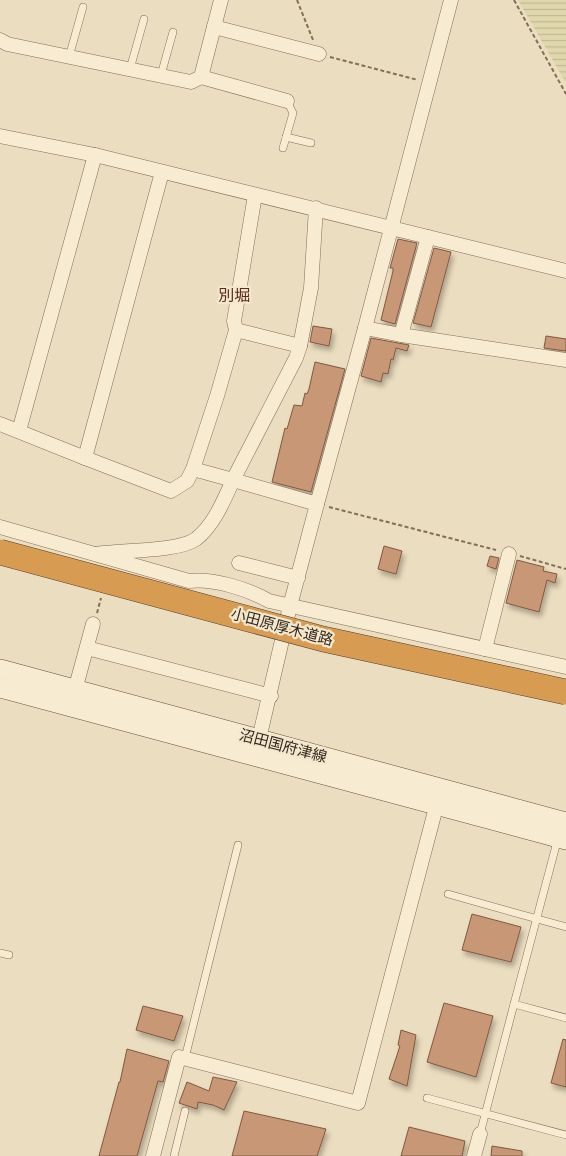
<svg xmlns="http://www.w3.org/2000/svg" width="566" height="1156" viewBox="0 0 566 1156" font-family="'PT Serif','Noto Sans JP',serif">
<style>
.farmland{fill:url(#farmland-rules)}
.building{fill:#c89776;stroke:#80583f;filter:url(#shadow)}
.lines{fill:none;stroke-linecap:round;stroke-linejoin:round}
.lane-casing{stroke:#836e58;stroke-width:8}
.street-casing{stroke:#836e58;stroke-width:15}
.secondary-casing{stroke:#644f3c;stroke-width:20}
.path{stroke:#836e58;stroke-width:2;stroke-dasharray:4 2.5;stroke-linecap:butt}
.lane{stroke:#f7ebd1;stroke-width:7}
.street{stroke:#f7ebd1;stroke-width:14}
.secondary{stroke:#f7ebd1;stroke-width:19}
.highway-bridge-casing{stroke:#503d2d;stroke-width:26;stroke-linecap:butt}
.highway-bridge{stroke:#d89b52;stroke-width:25}
.labels{text-anchor:middle;stroke-width:4.5;stroke-linejoin:round;paint-order:stroke}
.street-label{font-size:15px;fill:#33271c;stroke:#f3e8ce}
.neighbourhood-label{font-size:16px;fill:#5d2a1e;stroke:#f3e8ce}
</style>
<defs>
<pattern id="farmland-rules" width="6" height="5" patternUnits="userSpaceOnUse" patternTransform="scale(1.25)"><rect width="6" height="5" fill="#e0d7ad"/><path d="M0 2.5h6" fill="none" stroke="#c1b994"/></pattern>
<filter id="shadow"><feDropShadow dx="2.5" dy="4.5" stdDeviation="2.5" flood-color="#0004"/></filter>
</defs>
<rect width="100%" height="100%" fill="#ebddbf"/>
<path class="farmland" d="M518,0H566V83Z"/>
<g class="building">
<path d="M398,239L417,243L395,324L381,320L393,271V268H390Z"/>
<path d="M434,248L451,252L431,327L413,323Z"/>
<path d="M313,326L332,329L329,346L310,342Z"/>
<path d="M546,336L566,339V351L544,348Z"/>
<path d="M371,338L409,345L407,351L396,348L393,360L391,359L388,374L383,373L381,382L361,376Z"/>
<path d="M315,362L345,369L311,492L272,482L285,428L287,429L294,405L302,406L305,393L307,394L309,389Z"/>
<path d="M384,546L402,551L396,574L378,569Z"/>
<path d="M490,556L499,558L496,569L487,566Z"/>
<path d="M517,560L544,567L543,571L557,574L555,583L547,580L539,612L506,603Z"/>
<path d="M472,914L521,927L511,962L462,950Z"/>
<path d="M444,1003L493,1016L476,1077L427,1062Z"/>
<path d="M143,1006L183,1016L174,1041L136,1030Z"/>
<path d="M401,1030L416,1035L407,1086L389,1079L400,1046L398,1045Z"/>
<path d="M563,1039L566,1040V1087L551,1083Z"/>
<path d="M127,1049L169,1061L163,1082L158,1081L137,1156H99L119,1082H120Z"/>
<path d="M213,1077L237,1082L224,1110L213,1105L198,1102L197,1109L179,1103L187,1082L209,1091Z"/>
<path d="M244,1111L326,1129L317,1156H232Z"/>
<path d="M409,1127L465,1141L462,1156H401Z"/>
<path d="M492,1146L522,1151V1156H491Z"/>
</g>
<g class="lines">
<g class="lane-casing">
<g id="lane">
<path d="M69,57L83,7"/>
<path d="M130,69L144,19"/>
<path d="M161,75L173,32"/>
<path d="M286,137L311,143"/>
<path d="M283,148L293,113L287,101"/>
<path d="M558,838L514,1004L566,1018"/>
<path d="M448,894L566,927"/>
<path d="M0,953L9,955"/>
<path d="M185,1058L238,845"/>
<path d="M427,1098L566,1135"/>
<path d="M480,1134L514,1004"/>
<path d="M174,1156L185,1111"/>
</g>
</g>
<g class="street-casing">
<g id="street">
<path d="M214,27L319,54"/>
<path d="M0,40L7,44L191,82L201,77L221,0"/>
<path d="M201,77L287,101"/>
<path d="M0,136L95,155L566,271"/>
<path d="M162,172L85,458L171,491L187,481L193,469L217,396L236,330L234,321L255,195"/>
<path d="M365,328L451,0"/>
<path d="M236,330L300,346L296,358L233,480L317,504L365,328L401,335L428,237"/>
<path d="M401,335L566,360"/>
<path d="M300,346L311,288L316,208"/>
<path d="M0,424L85,458"/>
<path d="M19,431L95,155"/>
<path d="M0,527L189,581C213,578 248,589 269,601L566,667"/>
<path d="M96,554C121,550 178,552 196,539C214,525 224,500 233,480L193,469"/>
<path d="M239,563L298,578"/>
<path d="M87,648L271,696"/>
<path d="M485,649L509,554"/>
<path d="M75,690L93,624"/>
<path d="M259,739L290,606L317,504"/>
<path d="M153,1156L179,1057L358,1103L439,796"/>
<path d="M474,1156L480,1134"/>
</g>
</g>
<g class="secondary-casing">
<g id="secondary">
<path d="M0,669L566,822"/>
<path d="M0,688L566,840"/>
</g>
</g>
<g class="path">
<path d="M297,0L313,40"/>
<path d="M514,0L566,94"/>
<path d="M330,57L418,80"/>
<path d="M329,507L496,550"/>
<path d="M520,556L566,569"/>
<path d="M97,613L101,598"/>
</g>
<use href="#lane" class="lane"/>
<use href="#street" class="street"/>
<use href="#secondary" class="secondary"/>
<g class="highway-bridge-casing">
<path id="highway-bridge" d="M0,552L323,639L566,692"/>
</g>
<use href="#highway-bridge" class="highway-bridge"/>
</g>
<g class="labels">
<g class="street-label">
<text transform="translate(282 627) rotate(15)" y="5">小田原厚木道路</text>
<text transform="translate(283 746) rotate(15)" y="5">沼田国府津線</text>
</g>
<g class="neighbourhood-label">
<text x="234" y="301">別堀</text>
</g>
</g>
</svg>
